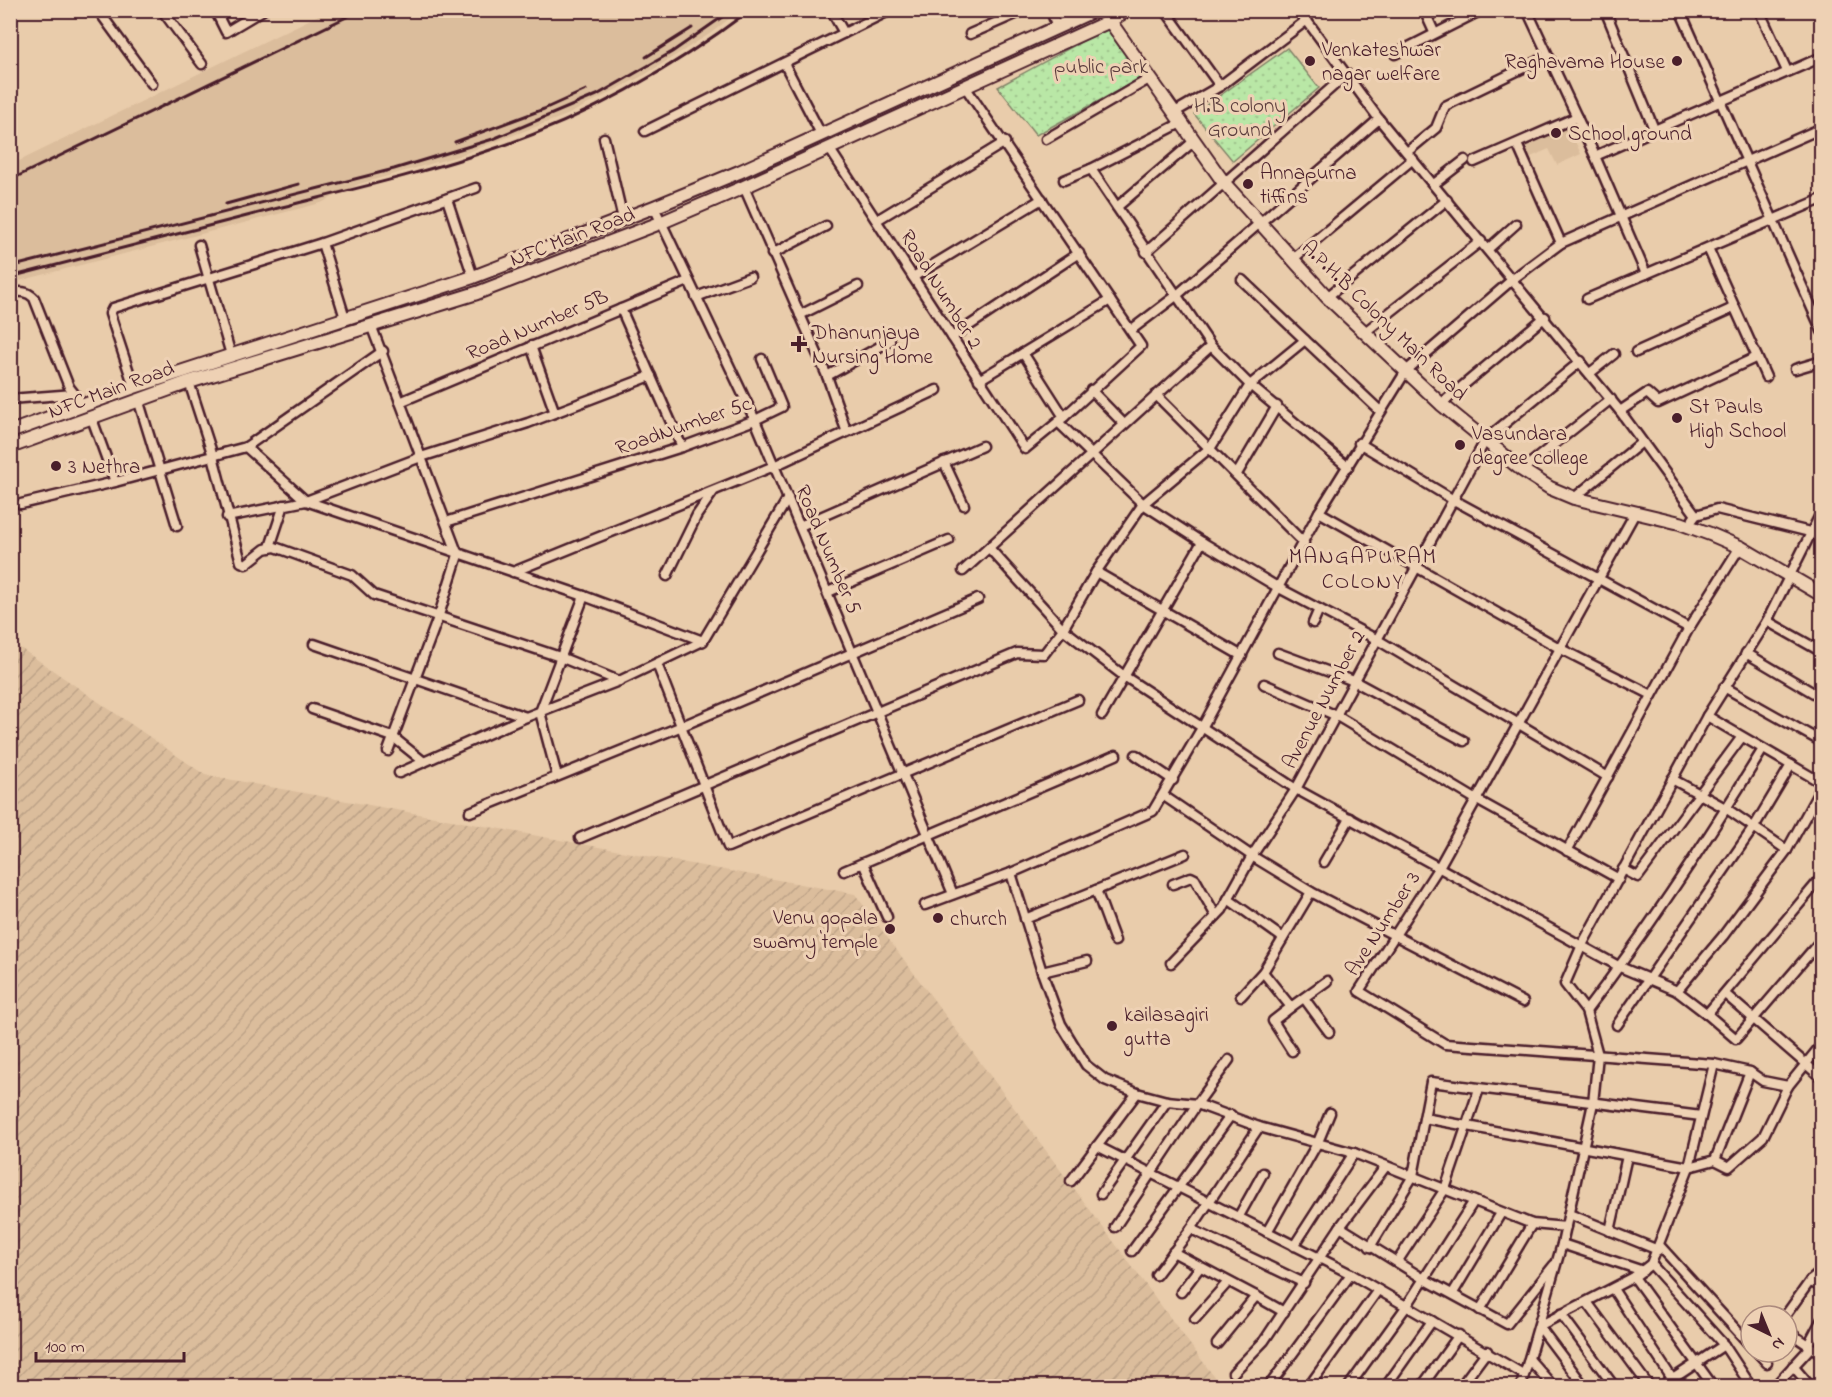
<svg xmlns="http://www.w3.org/2000/svg" width="1832" height="1397" viewBox="0 0 1832 1397" font-family="'Indie Flower',sans-serif">
<style>
.built{fill:#dbbd9c}
.industrial{fill:url(#industrial-furrows)}
.grass{fill:url(#grass-dots);stroke:#828368;stroke-width:1.5}
.lines{fill:none;stroke-linecap:round;stroke-linejoin:round}
.street-casing{stroke:#4a1f2b;stroke-width:13}
.secondary-casing{stroke:#4a1f2b;stroke-width:16}
.street{stroke:#eed1b4;stroke-width:8}
.secondary{stroke:#eed1b4;stroke-width:12}
.rail{stroke:#4a1f2b;stroke-width:3}
.poi-dot{fill:#4a1f2b;stroke:#eed1b4;stroke-width:2}
.labels{text-anchor:middle;stroke-width:6;stroke-linejoin:round;paint-order:stroke}
.poi-label{font-size:21px;fill:#4a1f2b;stroke:#eed1b4;text-anchor:start}
.park-label{font-size:21px;fill:#5b3d3d;stroke:#eed1b4}
.street-label{font-size:21px;fill:#4a1f2b;stroke:#eed1b4}
.neighbourhood-label{font-size:22px;letter-spacing:1.5px;fill:#4a1f2b;stroke:#eed1b4}
</style>
<defs>
<pattern id="industrial-furrows" width="10" height="10" patternUnits="userSpaceOnUse" patternTransform="scale(1.5)"><rect width="10" height="10" fill="#dbbd9c"/><path d="M-1 1l2-2M0 10L10 0M9 11l2-2" fill="none" stroke="#bda287"/></pattern>
<pattern id="grass-dots" width="8" height="8" patternUnits="userSpaceOnUse" patternTransform="scale(1.5)"><rect width="8" height="8" fill="#b9e7a6"/><path d="M2 2h.1M6 6h.1" fill="none" stroke="#a1c68f" stroke-width="1.8" stroke-linecap="round"/></pattern>
</defs>
<rect width="100%" height="100%" fill="#e9ccab"/>
<filter id="ink" filterUnits="userSpaceOnUse"><feTurbulence type="fractalNoise" baseFrequency=".0167" numOctaves="2"/><feDisplacementMap in="SourceGraphic" scale="12" xChannelSelector="R" yChannelSelector="G"/><feConvolveMatrix kernelMatrix="1 2 1 2 8 2 1 2 1" color-interpolation-filters="sRGB"/></filter>
<g filter="url(#ink)">
<g class="built">
<path d="M327,11H739L711,33L646,74L567,115L458,156L359,184L321,203L11,283V165Z"/>
<path d="M1566,122L1581,154L1557,165L1549,149L1524,160L1517,144Z"/>
</g>
<path class="industrial" d="M10,641L205,775L855,894L1221,1386H11Z"/>
<g class="grass">
<path d="M1112,25L1147,75L1036,135L998,87Z"/>
<path d="M1287,48L1319,88L1233,161L1194,114Z"/>
</g>
<g class="lines">
<g class="street-casing">
<g id="street">
<path d="M98,10L152,84"/>
<path d="M162,10L202,64"/>
<path d="M215,10L226,32L263,10"/>
<path d="M831,10L844,33"/>
<path d="M1051,10L1057,28"/>
<path d="M1165,10L1220,86"/>
<path d="M1299,10L1379,119L1620,411L1696,515"/>
<path d="M1424,10L1434,32"/>
<path d="M1527,10L1595,156L1646,274"/>
<path d="M1605,10L1654,129"/>
<path d="M1680,10L1822,331"/>
<path d="M1759,10L1787,71"/>
<path d="M970,34L1025,10"/>
<path d="M1395,54L1482,10"/>
<path d="M784,63L821,134"/>
<path d="M1175,112L1220,86L1307,20"/>
<path d="M645,131L891,10"/>
<path d="M604,138L623,219"/>
<path d="M1046,139L1149,79"/>
<path d="M1517,144L1561,243"/>
<path d="M829,148L1025,449L1064,417L1141,346L966,88"/>
<path d="M1407,152L1436,128L1445,106L1548,56"/>
<path d="M1595,156L1822,57"/>
<path d="M1474,162L1577,117"/>
<path d="M1091,169L1211,346L1250,385L1348,467"/>
<path d="M1064,180L1091,169L1181,123"/>
<path d="M1434,184L1465,160"/>
<path d="M744,187L827,376L846,430"/>
<path d="M447,199L473,277"/>
<path d="M654,207L755,420L953,894"/>
<path d="M1117,207L1193,142"/>
<path d="M877,220L1005,142"/>
<path d="M322,243L345,318"/>
<path d="M199,245L231,355"/>
<path d="M1708,248L1766,377"/>
<path d="M1488,249L1516,224"/>
<path d="M1146,252L1347,74"/>
<path d="M772,254L826,226"/>
<path d="M1293,259L1413,159"/>
<path d="M913,277L1042,199"/>
<path d="M1242,280L1305,340"/>
<path d="M10,293C20,291 27,291 34,298L69,387L83,405"/>
<path d="M696,297L750,277"/>
<path d="M1327,297L1447,200"/>
<path d="M1587,299L1822,199"/>
<path d="M621,309L682,447"/>
<path d="M800,315L858,286"/>
<path d="M371,325L458,555L439,615L388,751"/>
<path d="M1131,330L1176,296L1379,119"/>
<path d="M1365,332L1481,241"/>
<path d="M952,337L1079,253"/>
<path d="M531,346L555,413"/>
<path d="M1636,352L1729,310L1734,306"/>
<path d="M1023,353L1064,417"/>
<path d="M1795,369L1822,361"/>
<path d="M1590,373L1614,354"/>
<path d="M827,376L890,341"/>
<path d="M979,380L1110,300"/>
<path d="M189,382L213,456L241,562L246,564L265,549L275,547L352,575L374,595L560,657L619,681"/>
<path d="M134,387L110,314L113,308L322,243L476,188"/>
<path d="M1091,390L1124,424"/>
<path d="M1156,395L1304,543"/>
<path d="M10,399L74,394"/>
<path d="M138,399L177,526"/>
<path d="M400,402L688,281"/>
<path d="M1441,404L1545,317"/>
<path d="M1620,411L1647,393L1658,403L1757,357"/>
<path d="M91,416L115,482"/>
<path d="M1058,422L1143,504L1202,542L1279,588L1376,639L1608,777"/>
<path d="M1359,443L1452,499L1689,628"/>
<path d="M246,447L306,501L584,596L703,641"/>
<path d="M944,462L964,505"/>
<path d="M1522,470L1611,399"/>
<path d="M1237,474L1277,406"/>
<path d="M1574,498L1642,442"/>
<path d="M21,504L115,482L246,447L383,351"/>
<path d="M1319,512L1561,649L1652,695"/>
<path d="M1635,513L1439,867L1359,991L1445,1044L1714,1064L1750,1072L1763,1081L1788,1086"/>
<path d="M227,517L306,501L421,457L528,423L651,376"/>
<path d="M1693,519L1696,515L1717,509L1822,535"/>
<path d="M446,522L682,447L755,420L782,407L762,359"/>
<path d="M800,526L982,446"/>
<path d="M270,547L284,505"/>
<path d="M990,549L1063,629L1124,676L1296,789L1620,967L1677,991L1707,1014L1822,877"/>
<path d="M963,571L1211,346"/>
<path d="M513,572L774,466L937,390"/>
<path d="M1096,572L1242,656"/>
<path d="M667,576L697,515L713,492"/>
<path d="M828,592L949,540"/>
<path d="M1767,621L1822,652"/>
<path d="M1313,623L1319,609"/>
<path d="M314,644L526,717"/>
<path d="M1278,653L1354,681L1464,741"/>
<path d="M1746,653L1822,698"/>
<path d="M657,664L728,847L1078,700"/>
<path d="M1264,684L1337,716L1477,800L1619,879"/>
<path d="M1724,687L1822,742"/>
<path d="M312,709L393,737L424,762"/>
<path d="M1102,715L1202,542"/>
<path d="M1707,716L1822,783"/>
<path d="M1136,755L1173,780"/>
<path d="M399,773L526,717L619,681L703,641L788,498"/>
<path d="M557,776L540,712L584,596"/>
<path d="M1672,779L1727,809L1787,850"/>
<path d="M1164,796L1252,856L1311,892L1523,1002"/>
<path d="M470,812L682,726L978,599"/>
<path d="M580,838L1017,653L1044,654L1063,629L1096,572L1143,504L1211,447L1250,385L1305,340L1379,410"/>
<path d="M1567,851L1689,628L1740,547"/>
<path d="M1324,862L1350,818"/>
<path d="M863,863L887,917"/>
<path d="M1623,869L1638,877L1741,738"/>
<path d="M844,871L1116,755"/>
<path d="M1011,873L1042,972L1061,1024L1086,1065L1105,1080L1137,1093L1167,1101L1197,1104L1259,1127L1354,1153L1532,1224L1566,1227"/>
<path d="M1173,884L1191,877L1195,879L1216,916"/>
<path d="M1096,890L1115,941"/>
<path d="M1228,899L1283,938"/>
<path d="M925,905L1011,873L1153,811L1203,726L1319,512L1406,371L1513,279L1561,243L1822,128"/>
<path d="M1025,919L1185,854"/>
<path d="M1171,963L1222,910L1252,856L1296,789L1486,439L1581,361"/>
<path d="M1042,972L1087,961"/>
<path d="M1263,972L1291,1007L1327,981"/>
<path d="M1677,991L1723,936L1787,850L1822,786"/>
<path d="M1725,994L1822,1078"/>
<path d="M1241,996L1263,972L1311,892"/>
<path d="M1304,998L1329,1032"/>
<path d="M1291,1007L1273,1021L1292,1051"/>
<path d="M1586,1011C1650,927 1708,839 1763,749"/>
<path d="M1707,1014L1736,1039L1822,939"/>
<path d="M1617,1025L1754,827L1791,765"/>
<path d="M1424,1118L1689,1167L1715,1160L1729,1167L1763,1137L1788,1086L1822,1044"/>
<path d="M1097,1146L1351,1274L1523,1374"/>
<path d="M1715,1160L1750,1072"/>
<path d="M1071,1181L1137,1093"/>
<path d="M1101,1194L1167,1101"/>
<path d="M1569,1214L1658,1250"/>
<path d="M1239,1216L1263,1173"/>
<path d="M1115,1227L1197,1104L1229,1060"/>
<path d="M1340,1227L1424,1279L1507,1324L1554,1265"/>
<path d="M1191,1229L1304,1283"/>
<path d="M1610,1231L1627,1156"/>
<path d="M1267,1232L1318,1142L1330,1113"/>
<path d="M1562,1244L1643,1271"/>
<path d="M1659,1245L1751,1346"/>
<path d="M1294,1246L1354,1153"/>
<path d="M1370,1247L1413,1176L1431,1082L1701,1116"/>
<path d="M1132,1251L1231,1115"/>
<path d="M1173,1252L1256,1296L1217,1344"/>
<path d="M1397,1262L1445,1189L1479,1089"/>
<path d="M1651,1264L1724,1345L1751,1386"/>
<path d="M1156,1275L1191,1229L1259,1127"/>
<path d="M1634,1277L1713,1386"/>
<path d="M1810,1281L1822,1288"/>
<path d="M1613,1289L1677,1386"/>
<path d="M1181,1292L1200,1267"/>
<path d="M1453,1293L1501,1213"/>
<path d="M1256,1296L1284,1312"/>
<path d="M1587,1302L1649,1386"/>
<path d="M1480,1310L1532,1224"/>
<path d="M1561,1314L1614,1386"/>
<path d="M1785,1316L1810,1281L1822,1271"/>
<path d="M1195,1319L1228,1282"/>
<path d="M1808,1345L1822,1319"/>
<path d="M1811,1347L1822,1354"/>
<path d="M1757,1352L1767,1363"/>
<path d="M1529,1359L1553,1386"/>
<path d="M1793,1366L1810,1386"/>
<path d="M1233,1373L1264,1341L1340,1227L1386,1166"/>
<path d="M1269,1386L1351,1274"/>
<path d="M1309,1386L1378,1290"/>
<path d="M1349,1386L1406,1307L1474,1201"/>
<path d="M1386,1386L1432,1321"/>
<path d="M1422,1386L1459,1335"/>
<path d="M1461,1386L1487,1351"/>
<path d="M1521,1386L1562,1244L1593,1103L1598,1055L1586,1011L1565,984L1582,945L1707,716L1767,621L1822,511"/>
<path d="M1584,1386L1539,1326L1634,1277L1651,1264L1689,1167L1714,1064"/>
<path d="M1662,1386L1724,1345"/>
<path d="M1775,1386L1811,1347L1787,1331"/>
</g>
</g>
<g class="secondary-casing">
<g id="secondary">
<path d="M1102,10L1224,183L1327,297L1441,404L1522,470L1550,488L1574,498L1680,523L1710,534L1740,547L1822,595"/>
<path d="M10,432L134,387L473,277L654,207L739,172L1095,10"/>
<path d="M10,447L189,382L477,293L660,223L744,187L1110,21L1127,10"/>
</g>
</g>
<use href="#street" class="street"/>
<use href="#secondary" class="secondary"/>
<g class="rail">
<path d="M646,57L692,28"/>
<path d="M455,142L544,109L586,90"/>
<path d="M10,180L361,10"/>
<path d="M226,204L299,184"/>
<path d="M10,267L394,169L493,139L597,95L672,52L732,10"/>
<path d="M10,277C101,253 192,230 282,207C354,189 427,172 496,148C588,117 672,69 750,10"/>
</g>
</g>
</g>
<g class="poi-dot">
<circle cx="1310" cy="61" r="6"/>
<circle cx="1677" cy="61" r="6"/>
<circle cx="1556" cy="133" r="6"/>
<circle cx="1248" cy="184" r="6"/>
<path d="M796 335h6v6h6v6h-6v6h-6v-6h-6v-6h6z"/>
<circle cx="1677" cy="418" r="6"/>
<circle cx="1460" cy="445" r="6"/>
<circle cx="56" cy="466" r="6"/>
<circle cx="938" cy="918" r="6"/>
<circle cx="890" cy="929" r="6"/>
<circle cx="1112" cy="1026" r="6"/>
</g>
<g class="labels">
<g class="poi-label">
<text x="1322" y="56">Venkateshwar<tspan x="1322" dy="24">nagar welfare</tspan></text>
<text x="1665" y="68" text-anchor="end">Raghavama House</text>
<text x="1568" y="140">School ground</text>
<text x="1260" y="179">Annapurna<tspan x="1260" dy="24">tiffins</tspan></text>
<text x="812" y="339">Dhanunjaya<tspan x="812" dy="24">Nursing Home</tspan></text>
<text x="1689" y="413">St Pauls<tspan x="1689" dy="24">High School</tspan></text>
<text x="1472" y="440">Vasundara<tspan x="1472" dy="24">degree college</tspan></text>
<text x="68" y="473">3 Nethra</text>
<text x="878" y="924" text-anchor="end">Venu gopala<tspan x="878" dy="24">swamy temple</tspan></text>
<text x="950" y="925">church</text>
<text x="1124" y="1021">kailasagiri<tspan x="1124" dy="24">gutta</tspan></text>
</g>
<g class="park-label">
<text x="1101" y="73">public park</text>
<text x="1240" y="112">H.B colony<tspan x="1240" dy="24">Ground</tspan></text>
</g>
<g class="street-label">
<text transform="translate(572 236) rotate(-21)" y="7">NFC Main Road</text>
<text transform="translate(942 289) rotate(58)" y="7">Road Number 2</text>
<text transform="translate(1385 320) rotate(44)" y="7">A.P.H.B Colony Main Road</text>
<text transform="translate(537 324) rotate(-23)" y="7">Road Number 5B</text>
<text transform="translate(111 389) rotate(-20)" y="7">NFC Main Road</text>
<text transform="translate(683 425) rotate(-19)" y="7">RoadNumber 5c</text>
<text transform="translate(829 549) rotate(67)" y="7">Road Number 5</text>
<text transform="translate(1323 699) rotate(-62)" y="7">Avenue Number 2</text>
<text transform="translate(1382 923) rotate(-57)" y="7">Ave Number 3</text>
</g>
<g class="neighbourhood-label">
<text x="1363" y="563">MANGAPURAM<tspan x="1363" dy="25">COLONY</tspan></text>
</g>
</g>
<rect width="1832" height="1397" fill="none" stroke="#eed1b4" stroke-width="36"/>
<rect x="18" y="18" width="1796" height="1361" fill="none" stroke="#4a1f2b" stroke-width="2" filter="url(#ink)"/>
<g transform="translate(1769 1334) rotate(137)"><circle r="28" fill="#eed1b4" stroke="#ac8a7d" stroke-width="1.5"/>
<path d="M0-4.5L10 22L0 15L-10 22Z" fill="#4a1f2b"/>
<text y="-9" font-size="16" font-weight="bold" text-anchor="middle" fill="#4a1f2b">N</text>
</g>
<path d="M36 1352v9h148v-9" fill="none" stroke="#4a1f2b" stroke-width="3"/>
<text x="45" y="1352" font-size="18" fill="#4a1f2b" stroke="#eed1b4" stroke-width="4.5" paint-order="stroke">100 m</text>
</svg>
